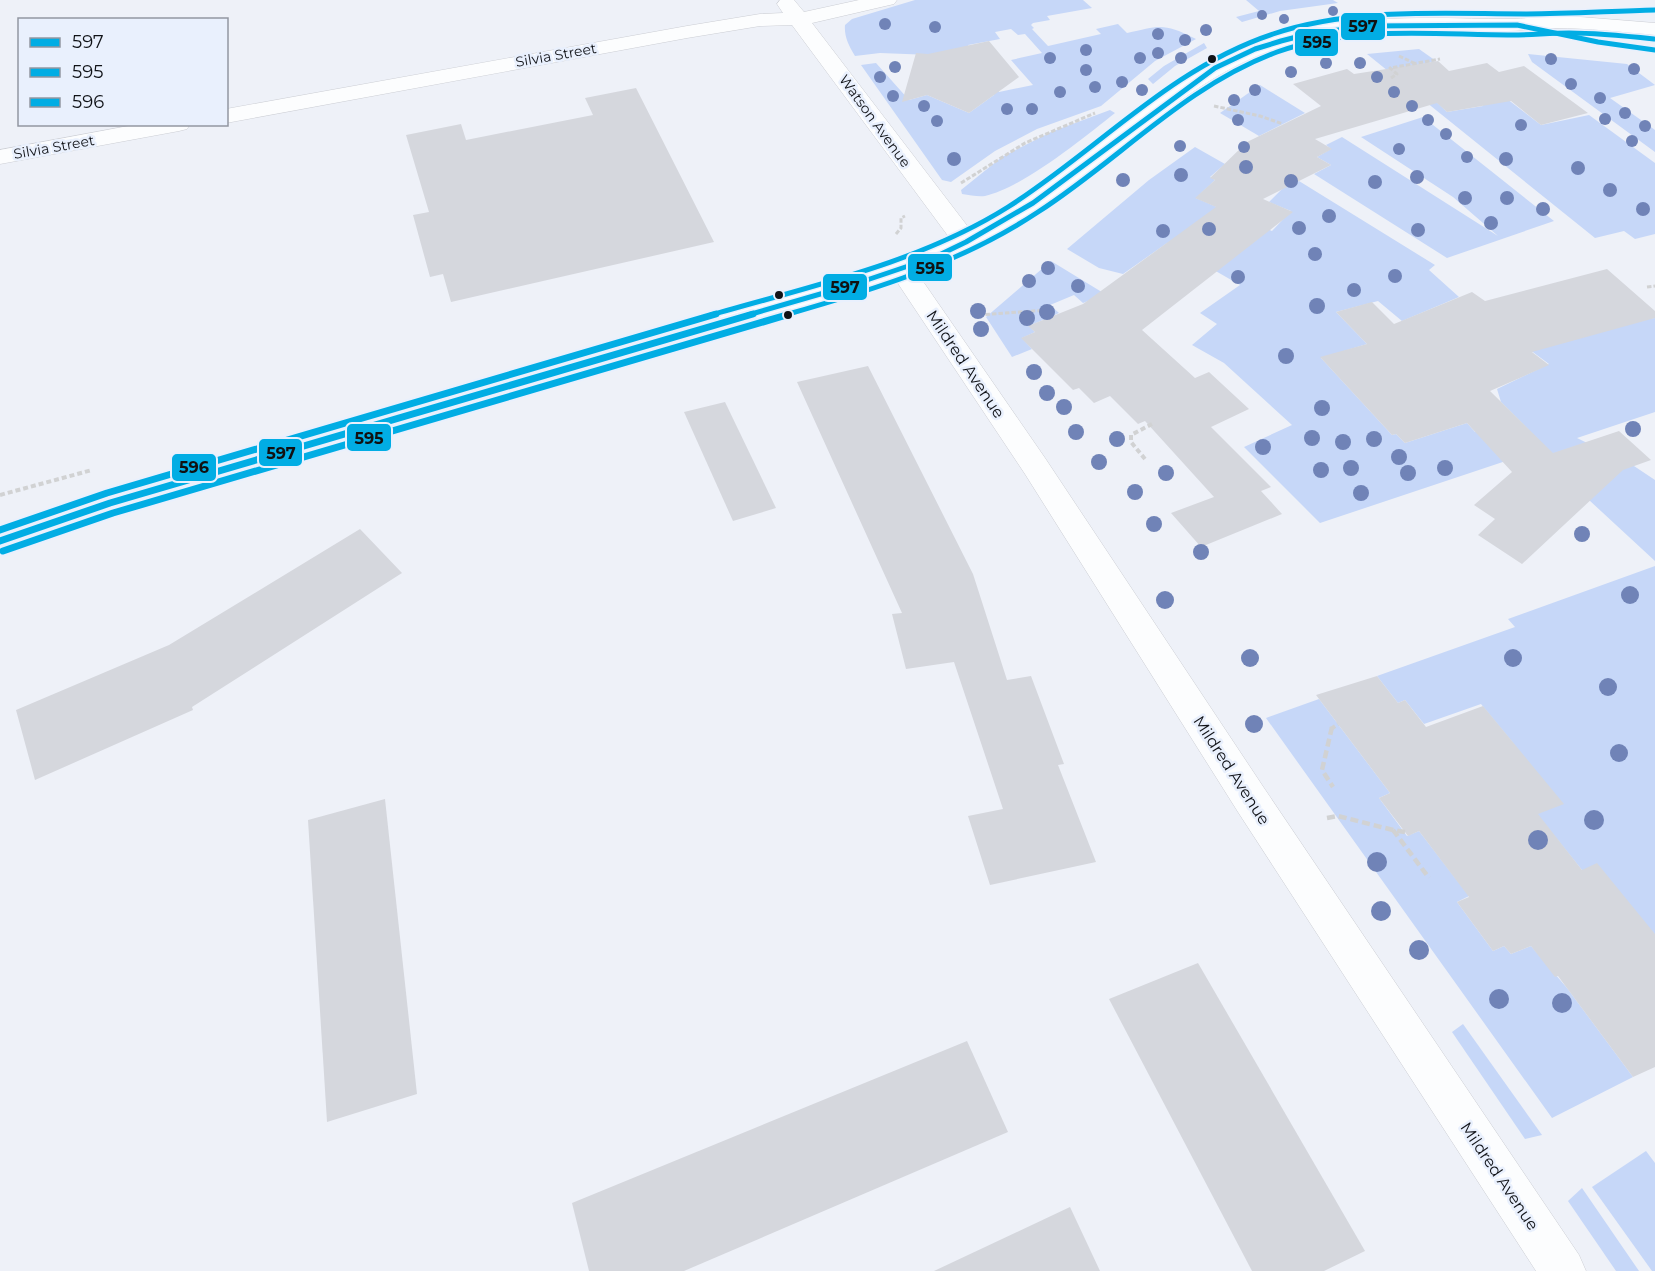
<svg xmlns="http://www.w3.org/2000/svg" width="1655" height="1271" viewBox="0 0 1655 1271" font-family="Montserrat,sans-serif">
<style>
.green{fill:#c6d7f8;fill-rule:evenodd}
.building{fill:#d5d7dd}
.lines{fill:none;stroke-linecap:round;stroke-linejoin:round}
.minor-casing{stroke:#ccced4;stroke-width:1}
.primary-casing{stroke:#ccced4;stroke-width:1}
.path-far2{stroke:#d1d2d3;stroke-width:3;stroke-dasharray:4.5 2;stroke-linecap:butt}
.path-far1{stroke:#d1d2d3;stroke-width:4;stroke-dasharray:5 3;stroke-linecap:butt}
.path{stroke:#d1d2d3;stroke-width:4.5;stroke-dasharray:8 4;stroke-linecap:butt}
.minor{fill:#fcfdfe;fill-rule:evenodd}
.primary{fill:#fcfdfe;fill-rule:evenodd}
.bus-1-far1-casing{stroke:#e9f0fd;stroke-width:8}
.bus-1-casing{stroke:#e9f0fd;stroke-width:11}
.bus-2-far1-casing{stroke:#e9f0fd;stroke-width:8}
.bus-2-casing{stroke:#e9f0fd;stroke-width:11}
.bus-3-far1-casing{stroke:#e9f0fd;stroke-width:8}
.bus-3-casing{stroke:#e9f0fd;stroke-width:11}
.bus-1-far1{stroke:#01ade4;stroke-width:5}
.bus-1{stroke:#01ade4;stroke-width:7}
.bus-2-far1{stroke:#01ade4;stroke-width:5}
.bus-2{stroke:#01ade4;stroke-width:7}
.bus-3-far1{stroke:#01ade4;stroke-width:5}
.bus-3{stroke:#01ade4;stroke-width:7}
.tree{fill:#7083b7}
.bus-dot{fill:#101217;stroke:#e9f0fd;stroke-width:2}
.labels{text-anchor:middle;stroke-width:5;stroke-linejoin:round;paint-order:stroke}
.far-street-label{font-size:14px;fill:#101217;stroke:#e9f0fd}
.street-label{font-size:16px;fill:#101217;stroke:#e9f0fd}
.line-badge{stroke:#e9f0fd;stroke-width:2}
.pale-badge-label{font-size:16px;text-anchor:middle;font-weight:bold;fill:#111}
</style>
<rect width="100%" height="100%" fill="#eef1f8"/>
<g class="green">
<path d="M915,0H1083L1092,8L1047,16L1050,20L1033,23L1031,25L1034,28L1032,29L1048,46L1101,34L1096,29L1118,24L1127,33C1159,26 1163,22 1196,39L1155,61L1101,106L1037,129L995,151L951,182L942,180L861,65L876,63L909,100L927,95L969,113L994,95L957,56L880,53L855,56C849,46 844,37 845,25L852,19ZM1011,29L1018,35L1025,34L1042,53L1011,60L1033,85L999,92L968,45L1000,39L995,32Z"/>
<path d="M1246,0H1333L1338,3L1280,11L1242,22L1236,17L1259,11Z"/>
<path d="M1204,43L1207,48L1175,66L1153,84L1148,79L1164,66Z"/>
<path d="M1419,49L1436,61L1388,71L1367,54Z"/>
<path d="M1528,54L1627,64L1655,85L1610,98L1655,130V152L1532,62Z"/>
<path d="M1485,82L1541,125L1589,115L1655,163V234L1635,239L1624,231L1595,238L1416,94L1426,92L1447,112L1483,106Z"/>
<path d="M1260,85L1305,113L1259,136L1220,113Z"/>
<path d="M1110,110L1115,113C1085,137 1022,188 985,196C978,197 970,195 962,194L961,190L1002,157L1051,132Z"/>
<path d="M1423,117L1554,221L1447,258L1314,174L1331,165L1317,157L1331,149L1326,145L1342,137L1498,236L1453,197L1361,137Z"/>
<path d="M1195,147L1225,164L1210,177L1215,180L1196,198L1272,231L1291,211L1269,202L1283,188L1299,181L1435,265L1429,270L1459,297L1402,321L1378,301L1336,312L1367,344L1321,358L1392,435L1396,434L1405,443L1467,423L1475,432L1489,428L1533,434L1501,402L1497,389L1549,364L1507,333L1655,318V412L1577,438L1634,466L1655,480V561L1536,451L1320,523L1244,447L1292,425L1224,363L1192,345L1217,324L1200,313L1240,285L1167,243L1123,274L1099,268L1067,249L1149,180Z"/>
<path d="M1051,261L1105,294L1083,303L1074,295L1050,305L1059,313L1029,326L1035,332L1022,338L1032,349L1012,357L986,317Z"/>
<path d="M1655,566V950L1582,870L1537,814L1514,744L1481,704L1424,724L1405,700L1398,703L1377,676L1515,627L1508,619Z"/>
<path d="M1319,699L1390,793L1379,798L1407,836L1419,831L1469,896L1457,902L1493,951L1504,946L1511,954L1531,946L1567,988L1633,1077L1552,1118L1266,718Z"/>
<path d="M1463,1024L1542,1135L1525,1139L1452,1032Z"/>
<path d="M1646,1151L1655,1163V1271H1652L1592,1187Z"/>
<path d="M1582,1188L1639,1271H1616L1568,1201Z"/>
</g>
<g class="building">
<path d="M989,41L1019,77L969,113L927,95L902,102L916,53L928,54Z"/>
<path d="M1438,61L1449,71L1487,63L1499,72L1524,66L1588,113L1541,125L1511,101L1447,112L1437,103L1315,139L1332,149L1317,157L1331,165L1263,199L1293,212L1142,330L1195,378L1209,372L1249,409L1211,427L1271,487L1261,491L1282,514L1201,547L1171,513L1214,497L1145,421L1138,424L1110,396L1094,403L1079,388L1073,390L1021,338L1035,332L1028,326L1083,304L1216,207L1195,198L1215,180L1210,178L1247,142L1321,106L1293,84L1347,69L1354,74Z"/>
<path d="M636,88L714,242L451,302L443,274L430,277L413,215L429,212L406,135L461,124L466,140L593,115L585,98Z"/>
<path d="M1607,269L1655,311V318L1532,352L1549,365L1490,391L1553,453L1619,431L1651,460L1623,470L1522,564L1478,535L1495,519L1474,505L1512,472L1467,423L1405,443L1396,434L1392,435L1320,357L1367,344L1336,312L1372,302L1394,324L1472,292L1485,301Z"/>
<path d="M868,366L973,574L1007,680L1031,676L1064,764L1058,765L1096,862L990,885L968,816L1003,809L954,662L906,669L892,614L902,613L797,382Z"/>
<path d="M725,402L776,508L733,521L684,412Z"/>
<path d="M360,529L402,573L192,707L193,710L35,780L16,710L169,645Z"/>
<path d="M1377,676L1398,703L1405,700L1426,727L1483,706L1564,804L1538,814L1582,870L1597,863L1655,934V1067L1633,1077L1558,976L1555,977L1531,946L1511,954L1504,946L1493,951L1457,902L1469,897L1419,831L1408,836L1379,798L1390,793L1316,695Z"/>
<path d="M385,799L417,1094L327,1122L308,820Z"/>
<path d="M1198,963L1365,1251L1324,1271H1252L1109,999Z"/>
<path d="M967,1041L1008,1132L684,1271H589L572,1203Z"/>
<path d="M1070,1207L1100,1271H934Z"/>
</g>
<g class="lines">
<g class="minor-casing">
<g id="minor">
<path d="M780,0H794L804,12L859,0H897L894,4L812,23L975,236L979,242L975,248L966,250L957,248L792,25L760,26L687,38L226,123V109L687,26L760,14L783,13L777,4Z"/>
<path d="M139,124H190L187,129L179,131L0,164V150Z"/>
<path d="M902,262L911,264L1045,458L1264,788L1579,1255L1586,1271H1536L1238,812L1025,474L889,270L893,264Z"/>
</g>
</g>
<g class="primary-casing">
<path id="primary" d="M1568,16L1655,23V35C1622,32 1589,28 1555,28C1539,28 1522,31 1506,31C1422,31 1334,23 1255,57C1182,88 1126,148 1063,193C1003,237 935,267 864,290L118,512L0,553V529L99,495L846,278C917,256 985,226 1046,183C1110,138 1167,78 1240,48C1324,12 1416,18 1505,19C1526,19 1547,16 1568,16Z"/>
</g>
<g class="path-far2">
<path d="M1399,56L1416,64"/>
<path d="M1391,78L1397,74L1390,68L1440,59"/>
<path d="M1214,106L1260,116L1283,124"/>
<path d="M961,183L1025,143L1095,113"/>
<path d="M896,234L901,228V218L905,216"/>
<path d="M1647,287L1655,286"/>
<path d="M979,315L1047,310"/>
</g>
<g class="path-far1">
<path d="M979,315L985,314"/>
<path d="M1145,459L1131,442V435L1152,424"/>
<path d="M0,495L92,470"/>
<path d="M1331,729L1338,724"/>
</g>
<g class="path">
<path d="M1332,727L1322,770L1333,787"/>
<path d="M1327,818L1338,816L1393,830"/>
<path d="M1405,832L1393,830L1429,878"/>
</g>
<use href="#minor" class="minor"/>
<use href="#primary" class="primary"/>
<g class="bus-1-far1-casing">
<path id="bus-1-far1" d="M748,315L855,284L935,257L966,242L1033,203L1215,68L1255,49L1281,41L1308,34L1368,26L1517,25L1598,42L1655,50"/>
</g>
<g class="bus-1-casing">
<path id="bus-1" d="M0,541L110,503L753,314"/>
</g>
<g class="bus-2-far1-casing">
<path id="bus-2-far1" d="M785,315C873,290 961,263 1038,212C1119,160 1185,86 1277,52C1351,25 1435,35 1512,35C1531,35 1550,33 1569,33C1597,33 1626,36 1654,39"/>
</g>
<g class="bus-2-casing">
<path id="bus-2" d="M3,551L113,513L790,314"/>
</g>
<g class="bus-3-far1-casing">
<path id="bus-3-far1" d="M711,315C811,286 919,263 1008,207C1098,150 1170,68 1273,34C1353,7 1444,14 1527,14C1570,14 1612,11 1655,10"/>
</g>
<g class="bus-3-casing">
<path id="bus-3" d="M0,530L107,493L716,314"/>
</g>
<use href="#bus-1-far1" class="bus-1-far1"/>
<use href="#bus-1" class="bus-1"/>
<use href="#bus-2-far1" class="bus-2-far1"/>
<use href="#bus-2" class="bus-2"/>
<use href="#bus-3-far1" class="bus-3-far1"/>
<use href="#bus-3" class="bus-3"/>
</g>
<g class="tree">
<circle cx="1333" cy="11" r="5"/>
<circle cx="1262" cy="15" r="5"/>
<circle cx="1284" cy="19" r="5"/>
<circle cx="885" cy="24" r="6"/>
<circle cx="935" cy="27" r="6"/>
<circle cx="1206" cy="30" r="6"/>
<circle cx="1158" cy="34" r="6"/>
<circle cx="1185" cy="40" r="6"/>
<circle cx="1086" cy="50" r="6"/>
<circle cx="1158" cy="53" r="6"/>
<circle cx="1050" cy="58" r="6"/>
<circle cx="1140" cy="58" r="6"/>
<circle cx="1181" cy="58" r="6"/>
<circle cx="1551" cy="59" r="6"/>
<circle cx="1326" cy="63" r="6"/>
<circle cx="1360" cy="63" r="6"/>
<circle cx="895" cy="67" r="6"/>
<circle cx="1634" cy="69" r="6"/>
<circle cx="1086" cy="70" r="6"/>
<circle cx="1291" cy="72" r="6"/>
<circle cx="880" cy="77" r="6"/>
<circle cx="1377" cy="77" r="6"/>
<circle cx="1122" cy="82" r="6"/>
<circle cx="1571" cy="84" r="6"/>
<circle cx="1095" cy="87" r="6"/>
<circle cx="1142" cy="90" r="6"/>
<circle cx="1255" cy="90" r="6"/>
<circle cx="1060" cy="92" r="6"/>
<circle cx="1394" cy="92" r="6"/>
<circle cx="893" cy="96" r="6"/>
<circle cx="1600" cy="98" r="6"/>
<circle cx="1234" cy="100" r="6"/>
<circle cx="924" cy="106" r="6"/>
<circle cx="1412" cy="106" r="6"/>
<circle cx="1007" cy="109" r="6"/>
<circle cx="1032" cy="109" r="6"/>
<circle cx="1625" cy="113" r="6"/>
<circle cx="1605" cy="119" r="6"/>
<circle cx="1238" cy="120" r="6"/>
<circle cx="1428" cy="120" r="6"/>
<circle cx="937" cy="121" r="6"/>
<circle cx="1521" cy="125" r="6"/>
<circle cx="1645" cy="126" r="6"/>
<circle cx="1446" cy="134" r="6"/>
<circle cx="1632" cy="141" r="6"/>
<circle cx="1180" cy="146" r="6"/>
<circle cx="1244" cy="147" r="6"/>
<circle cx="1399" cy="149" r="6"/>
<circle cx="1467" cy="157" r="6"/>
<circle cx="954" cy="159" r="7"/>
<circle cx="1506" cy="159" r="7"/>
<circle cx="1246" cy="167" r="7"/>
<circle cx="1578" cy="168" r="7"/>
<circle cx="1181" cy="175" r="7"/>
<circle cx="1417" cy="177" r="7"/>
<circle cx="1123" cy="180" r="7"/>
<circle cx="1291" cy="181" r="7"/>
<circle cx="1375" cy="182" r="7"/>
<circle cx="1610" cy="190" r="7"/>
<circle cx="1465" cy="198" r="7"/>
<circle cx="1507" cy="198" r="7"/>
<circle cx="1543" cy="209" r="7"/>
<circle cx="1643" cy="209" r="7"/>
<circle cx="1329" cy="216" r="7"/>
<circle cx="1491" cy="223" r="7"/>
<circle cx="1299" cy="228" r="7"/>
<circle cx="1209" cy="229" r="7"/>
<circle cx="1418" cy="230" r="7"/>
<circle cx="1163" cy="231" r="7"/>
<circle cx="1315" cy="254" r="7"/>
<circle cx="1048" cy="268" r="7"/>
<circle cx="1395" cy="276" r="7"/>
<circle cx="1238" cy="277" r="7"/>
<circle cx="1029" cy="281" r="7"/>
<circle cx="1078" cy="286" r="7"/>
<circle cx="1354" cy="290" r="7"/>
<circle cx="1317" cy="306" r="8"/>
<circle cx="978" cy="311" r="8"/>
<circle cx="1047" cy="312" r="8"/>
<circle cx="1027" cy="318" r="8"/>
<circle cx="981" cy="329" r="8"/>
<circle cx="1286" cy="356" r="8"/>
<circle cx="1034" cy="372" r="8"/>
<circle cx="1047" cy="393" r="8"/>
<circle cx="1064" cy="407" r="8"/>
<circle cx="1322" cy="408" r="8"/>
<circle cx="1633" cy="429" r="8"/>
<circle cx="1076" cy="432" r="8"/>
<circle cx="1312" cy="438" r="8"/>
<circle cx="1117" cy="439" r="8"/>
<circle cx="1374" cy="439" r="8"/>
<circle cx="1343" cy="442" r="8"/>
<circle cx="1263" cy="447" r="8"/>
<circle cx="1399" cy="457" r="8"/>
<circle cx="1099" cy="462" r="8"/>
<circle cx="1351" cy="468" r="8"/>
<circle cx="1445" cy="468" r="8"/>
<circle cx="1321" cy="470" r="8"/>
<circle cx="1166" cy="473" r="8"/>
<circle cx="1408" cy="473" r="8"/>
<circle cx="1135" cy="492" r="8"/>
<circle cx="1361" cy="493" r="8"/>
<circle cx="1154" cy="524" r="8"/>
<circle cx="1582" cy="534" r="8"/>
<circle cx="1201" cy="552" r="8"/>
<circle cx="1630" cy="595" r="9"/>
<circle cx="1165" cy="600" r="9"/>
<circle cx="1250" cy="658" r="9"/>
<circle cx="1513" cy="658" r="9"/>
<circle cx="1608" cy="687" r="9"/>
<circle cx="1254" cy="724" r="9"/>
<circle cx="1619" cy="753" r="9"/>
<circle cx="1594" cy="820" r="10"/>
<circle cx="1538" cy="840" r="10"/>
<circle cx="1377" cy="862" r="10"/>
<circle cx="1381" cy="911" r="10"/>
<circle cx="1419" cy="950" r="10"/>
<circle cx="1499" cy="999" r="10"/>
<circle cx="1562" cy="1003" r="10"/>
</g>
<g class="bus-dot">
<circle cx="1212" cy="59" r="5"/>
<circle cx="779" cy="295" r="5"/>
<circle cx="788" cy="315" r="5"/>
</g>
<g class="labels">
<g class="far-street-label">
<text transform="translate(556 55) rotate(-10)" y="5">Silvia Street</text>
<text transform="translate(875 121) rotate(54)" y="5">Watson Avenue</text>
<text transform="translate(54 147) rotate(-10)" y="5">Silvia Street</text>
</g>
<g class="street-label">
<text transform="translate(966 364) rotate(56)" y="6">Mildred Avenue</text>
<text transform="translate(1232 770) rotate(57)" y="6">Mildred Avenue</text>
<text transform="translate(1500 1176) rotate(56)" y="6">Mildred Avenue</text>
</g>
</g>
<g class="line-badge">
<rect x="1340" y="12" width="46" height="29" rx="6" fill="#01ade4"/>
<rect x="1294" y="28" width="45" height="29" rx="6" fill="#01ade4"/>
<rect x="907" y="253" width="46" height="29" rx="6" fill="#01ade4"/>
<rect x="822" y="273" width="46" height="28" rx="6" fill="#01ade4"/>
<rect x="346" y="423" width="46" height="29" rx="6" fill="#01ade4"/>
<rect x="258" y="438" width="45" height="29" rx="6" fill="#01ade4"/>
<rect x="171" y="453" width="46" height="29" rx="6" fill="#01ade4"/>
</g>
<g class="pale-badge-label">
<text x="1363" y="32">597</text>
<text x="1317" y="48">595</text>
<text x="930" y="274">595</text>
<text x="845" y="293">597</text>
<text x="369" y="444">595</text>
<text x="281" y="459">597</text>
<text x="194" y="473">596</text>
</g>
<rect x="18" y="18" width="210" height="108" fill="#e9f0fd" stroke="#9297a1" stroke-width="1.5"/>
<rect x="30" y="38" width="30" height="9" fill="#01ade4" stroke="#9297a1" stroke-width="1.5"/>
<text x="72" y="48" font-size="18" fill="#101217">597</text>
<rect x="30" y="68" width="30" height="9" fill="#01ade4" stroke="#9297a1" stroke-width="1.5"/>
<text x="72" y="78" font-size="18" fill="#101217">595</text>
<rect x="30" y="98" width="30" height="9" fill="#01ade4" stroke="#9297a1" stroke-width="1.5"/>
<text x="72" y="108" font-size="18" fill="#101217">596</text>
</svg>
